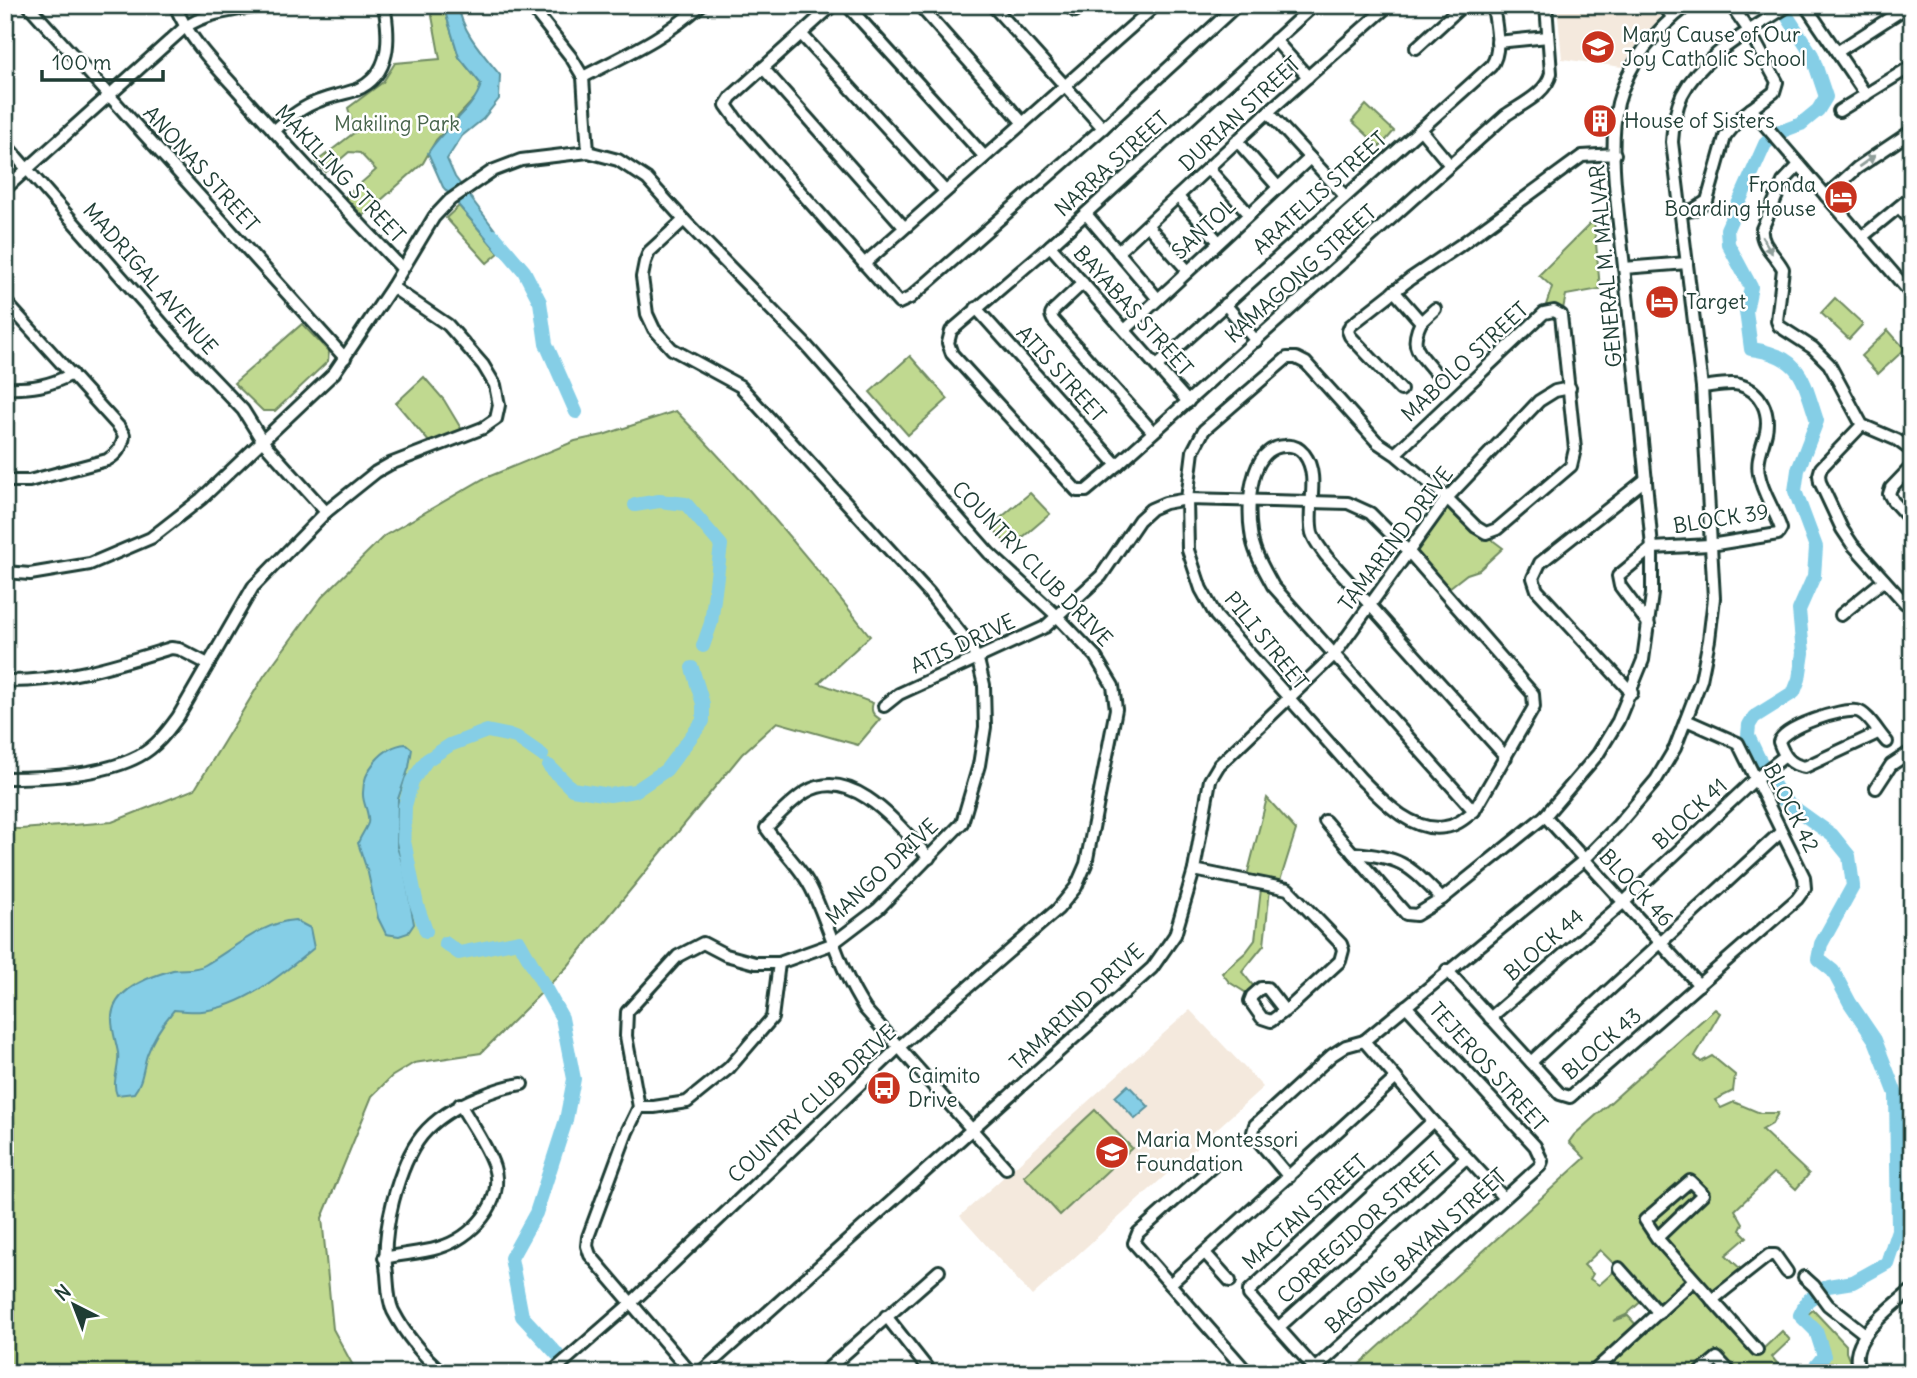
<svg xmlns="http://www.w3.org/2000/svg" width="1917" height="1378" viewBox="0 0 1917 1378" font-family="Delius,sans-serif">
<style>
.built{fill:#f4e9dd}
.green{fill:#c0d990;stroke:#708b62;stroke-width:2;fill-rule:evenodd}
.water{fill:#85cee6;stroke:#5c949f;stroke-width:2}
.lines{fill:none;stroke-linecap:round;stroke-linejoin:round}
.river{stroke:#85cee6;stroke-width:14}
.minor-casing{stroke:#1f3d34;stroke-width:16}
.minor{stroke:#fff;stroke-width:10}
.oneway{fill:#8f9e9a}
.labels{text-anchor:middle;stroke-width:5;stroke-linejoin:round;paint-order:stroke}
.poi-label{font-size:21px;fill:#1f3d34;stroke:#fff;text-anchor:start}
.street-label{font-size:21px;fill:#1f3d34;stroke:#fff}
.park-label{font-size:21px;fill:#47644b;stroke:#fff}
</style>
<rect width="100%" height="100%" fill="#fff"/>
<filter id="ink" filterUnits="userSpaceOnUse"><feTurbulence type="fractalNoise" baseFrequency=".0143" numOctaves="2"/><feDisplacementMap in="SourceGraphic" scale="14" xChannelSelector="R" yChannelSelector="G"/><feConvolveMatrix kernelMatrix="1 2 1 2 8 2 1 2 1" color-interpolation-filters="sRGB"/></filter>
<g filter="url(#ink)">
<g class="built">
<path d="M1557,5H1658L1662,10L1660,19L1643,36L1622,67L1562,59Z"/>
<path d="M1190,1010L1263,1087L1032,1296L960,1216Z"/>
</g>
<g class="green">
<path d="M430,5H443L459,57L481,84L478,95L436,140L423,163L363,216L345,197L376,170L360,153L349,152L326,172L316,162L355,132L348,108L383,82L395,63L440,59Z"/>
<path d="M1366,105L1394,131L1380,147L1352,121Z"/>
<path d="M459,206L499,253L487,263L446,218Z"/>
<path d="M1594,220L1600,289L1566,295L1563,309L1546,305L1552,287L1539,275Z"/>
<path d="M1835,298L1863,324L1849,339L1821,313Z"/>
<path d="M302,324L329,352L328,361L275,411H263L234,383Z"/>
<path d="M1888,330L1905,349L1878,374L1861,356Z"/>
<path d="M910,356L948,399L908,435L870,392Z"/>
<path d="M424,377L444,400L462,430L430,443L396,403Z"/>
<path d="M676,411C745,482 809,558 870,636L819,683L873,703C870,711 873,715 880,719L858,745L777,722L742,754L568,966L481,1053L414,1063L391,1077L372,1096L322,1218L333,1329L357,1373H5V829H21L112,822L195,789L264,676L322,597L384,536L483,479L575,441L603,435Z"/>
<path d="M1030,493L1050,514L1010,548L991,526Z"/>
<path d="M1447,506L1503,548L1479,570L1467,574L1449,588L1415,550Z"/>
<path d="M1267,798L1296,830L1280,881L1247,876Z"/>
<path d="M1261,889H1270L1264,945L1242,972L1255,988L1248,994L1229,982L1222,973L1246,952L1255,940Z"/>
<path d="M1715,1009L1720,1013L1695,1056L1701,1062L1712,1056L1735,1075L1733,1091L1715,1100L1721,1108L1734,1102L1760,1113H1778L1772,1124L1762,1130L1809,1174L1796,1189L1786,1180L1774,1173L1735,1210L1743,1224L1740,1230L1747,1237L1726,1255L1748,1276L1723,1301L1731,1316L1763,1349L1782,1331L1790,1340L1772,1357L1785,1373H1350L1585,1158L1569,1142L1574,1135ZM1600,1250L1618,1268L1599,1285L1590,1279L1593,1274L1584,1265ZM1644,1299L1656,1312L1639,1328L1628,1316L1613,1321L1626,1315Z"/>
<path d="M1095,1110L1132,1148L1060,1215L1024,1176Z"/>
<path d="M1813,1310L1846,1345V1352L1852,1367L1849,1373H1810L1824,1356L1816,1331L1803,1318Z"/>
</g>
<g class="water">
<path d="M443,5H458C462,32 484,55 500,75L499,99L483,119L462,136L447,159L455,177L508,247L499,253L443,187L428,153C442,129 475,109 481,84L459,57Z"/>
<path d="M406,744L412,749L409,767L398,799L397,847L404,868L414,924L408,933L399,936L386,934L378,918L368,873L358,843C360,837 366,829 368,823C370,814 363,804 363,795C362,771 382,746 406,744Z"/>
<path d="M295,920L310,928L314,948C281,975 245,1006 202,1011C193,1012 183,1011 174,1010C163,1023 153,1038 147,1055C143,1067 143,1082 134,1093L117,1095C111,1082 120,1067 118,1053C116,1041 111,1028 112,1016C114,989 151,976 173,970C184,968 195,971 205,965C233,949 263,922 295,920Z"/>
<path d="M1128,1085L1149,1107L1135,1119L1115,1097Z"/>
</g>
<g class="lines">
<g class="river">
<path d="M1780,5L1812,55L1826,97L1818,110L1801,124L1777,133L1765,144L1727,229L1728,244L1751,287L1746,311L1751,349C1802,356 1803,379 1817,421L1798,470L1795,491L1816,547L1814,576L1799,610L1803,653L1799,679L1794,692L1754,717L1749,725L1748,736L1758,757L1782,799L1832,835L1849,856L1853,886L1821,944L1818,959L1833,971L1850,1003L1875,1040L1896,1094L1898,1230L1887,1263L1853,1282L1828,1286L1807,1301L1800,1315L1816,1331L1824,1356L1810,1373"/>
<path d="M494,236L524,271L540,302L546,344L576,412"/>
<path d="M635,505L659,501L686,504L721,545L711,623L703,646"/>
<path d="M549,766L572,789L610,795L635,791L666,770L703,721V704L692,668"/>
<path d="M426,931L417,905L404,841L405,806L412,781L427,760L450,745L487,731L516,737L542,755"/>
<path d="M445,943L459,953L519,941L562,1018L574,1079L566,1120L536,1213L511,1258L522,1316L557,1354"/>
</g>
<g class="minor-casing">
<g id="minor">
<path d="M28,5L345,358"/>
<path d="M175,5C190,43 222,72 249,103C299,159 350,214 402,268"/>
<path d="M530,5L571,57L583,77L588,152"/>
<path d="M833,5L731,97L726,105L736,119L899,303L910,298L1103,128L1237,5"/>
<path d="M847,5L984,156"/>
<path d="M919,5L1023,123"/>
<path d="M992,5L1103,128"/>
<path d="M1067,5L1075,11L1083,5"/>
<path d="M1314,5L1050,246L951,331L948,343L952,354L1077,491H1086L1117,465L1506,115C1522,104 1547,93 1551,73L1546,5"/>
<path d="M1664,5L1672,17"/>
<path d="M1805,5L1866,95"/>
<path d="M802,35L945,191"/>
<path d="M1275,40L1308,77"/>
<path d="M1497,42L1548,37"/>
<path d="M1416,48L1463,5"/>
<path d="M1837,52L1910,5"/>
<path d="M763,68L904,227"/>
<path d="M583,77C627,54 663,39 701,5"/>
<path d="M1751,109L1912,295"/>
<path d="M1839,111L1912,66"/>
<path d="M1268,112L1345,196"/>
<path d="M1421,130L1450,165"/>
<path d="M274,131C288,118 302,107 319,101C331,96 344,94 356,90C392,75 390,37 384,5"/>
<path d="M1238,142L1278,187"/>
<path d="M5,144L180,344L243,410L263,442L326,512"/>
<path d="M1799,165L1783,182L1762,229C1760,245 1776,255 1783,269L1777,321L1779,326L1813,348L1829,364L1862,425L1897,440L1912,451"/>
<path d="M1208,168L1249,214"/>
<path d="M5,189L184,28C208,11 239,10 268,5"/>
<path d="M1826,196L1857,168L1912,131"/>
<path d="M1178,197L1219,242"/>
<path d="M1899,207L1912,222"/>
<path d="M1681,212L1693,210L1707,201L1725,137L1742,116L1774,92L1777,82L1750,32L1731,5"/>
<path d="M1086,214L1158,299"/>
<path d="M684,220L649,252L645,262L642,277L647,314L654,329L672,349L740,386L929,593L966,640L978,660L984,685L985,727L979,765L962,823L878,909L832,944L779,963H755L726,955L703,943L678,956L627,1012L626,1036L639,1107L627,1132L588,1237L587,1246L590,1255L691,1373"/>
<path d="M1148,226L1188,271"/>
<path d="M1862,237L1912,196"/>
<path d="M1050,246L1188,402"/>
<path d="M1118,252L1268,112L1389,5"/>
<path d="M864,264L1156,5"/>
<path d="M1624,268L1687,263"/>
<path d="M1083,283L1054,310L1051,315L1053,320L1153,432"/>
<path d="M1394,291L1421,322L1435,309"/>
<path d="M5,301L119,427L124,435C123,447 117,454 107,460L29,481H5"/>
<path d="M1225,304L1256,341"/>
<path d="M976,308L1117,465"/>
<path d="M1421,322C1409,347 1418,351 1434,371"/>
<path d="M1125,330L1310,158"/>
<path d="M1157,366L1491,66C1503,51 1495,23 1493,5"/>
<path d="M5,388C31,389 49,386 72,374"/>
<path d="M1401,390L1350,336L1348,331L1350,326L1410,279L1459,246L1582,156L1615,154"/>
<path d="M1862,425L1821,468L1819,475L1820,482L1842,529L1852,544L1905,603L1912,606"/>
<path d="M1912,466L1891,488L1889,494L1893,501L1912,522"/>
<path d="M1187,499L1348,503L1370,513L1408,551L1533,694L1534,707L1474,811C1465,818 1456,826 1445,827C1412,833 1382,800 1361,779L1216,616L1201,589L1188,550Z"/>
<path d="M5,572L30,574L90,564L151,538L201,499L334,373L392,287L434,217L450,200L492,171L521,160L588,152L618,160L647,179L684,220L805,344L989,553L1056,615L1095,656L1113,686L1116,709L1086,864L1076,887L1058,909L899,1047L630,1304L551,1373"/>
<path d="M1841,615L1884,580"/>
<path d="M1649,625L1620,586L1618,576L1652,548L1710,545L1778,534L1781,529C1775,510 1762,493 1759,474C1756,459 1763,446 1766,432C1770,412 1761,391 1740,385C1730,382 1713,386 1702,387"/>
<path d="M5,681C63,682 116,665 171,648L179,649L208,664"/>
<path d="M1632,693L1537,590L1533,578L1540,563L1646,479"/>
<path d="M884,706L899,694L1045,627L1101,576L1139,520L1151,509L1165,503L1187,499L1193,451L1204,430L1287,358H1296L1306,363L1377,442L1395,454L1447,498L1476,527L1486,533L1497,529L1571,466L1575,449L1561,315L1554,311L1544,313L1395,454"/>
<path d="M1878,733L1805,767C1790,765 1784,756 1779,742C1783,727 1842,708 1857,711C1868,713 1879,734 1887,742"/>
<path d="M5,778C45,778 104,775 139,756C156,747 167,732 178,717L253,587L326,512L376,472L390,464L483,428L496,419L499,405L495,385L483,365L448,325L392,287"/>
<path d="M1876,788L1891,765L1912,751"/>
<path d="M1474,811L1273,586C1264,569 1253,552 1251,532C1247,506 1249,447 1285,446C1293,445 1299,448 1304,454C1321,476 1306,508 1312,533C1314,541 1322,550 1326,556L1506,757"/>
<path d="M1545,816L1699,985"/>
<path d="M1325,821L1406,914L1416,915L1442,899L1545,816L1598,754L1618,721L1643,660L1652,594V548C1644,454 1634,361 1624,267C1619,218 1607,150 1618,103C1628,63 1656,29 1688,5"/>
<path d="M1353,853C1403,857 1408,865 1442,899"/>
<path d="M929,858C901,828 853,764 806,792C791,801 778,816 766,828C781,850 803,869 814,894C832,934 840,971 865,1009L1006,1168"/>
<path d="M1194,870L1288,889L1341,944L1343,950L1340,961L1290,1007L1271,1021L1262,1018L1250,1001L1252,996L1261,988H1267L1285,1011"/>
<path d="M1447,970L1560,1094L1570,1097L1797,899L1805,888L1804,877L1738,743L1686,720"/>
<path d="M1490,1018L1624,902L1754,780L1785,756"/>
<path d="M1364,1041L1584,860L1618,825L1656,780L1675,748L1701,680L1709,640L1714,598L1702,387L1672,142C1673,126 1675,110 1682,95C1703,54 1752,30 1789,5"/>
<path d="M1364,1041L1433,1121L1504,1198"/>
<path d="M1531,1062L1781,832"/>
<path d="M639,1107H654L687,1102L729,1068L772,1018L779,963"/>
<path d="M1213,1166L1138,1233L1134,1243L1248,1373"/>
<path d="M1289,1177L1256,1138L1253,1132L1255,1125L1332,1055L1346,1046L1364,1041"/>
<path d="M1657,1238L1703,1194L1690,1181L1645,1220L1657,1238L1757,1350"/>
<path d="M1205,1253L1230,1281"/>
<path d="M384,1258C402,1254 421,1253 438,1248C472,1238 505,1203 494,1167C487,1145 471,1124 460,1104"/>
<path d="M1619,1268L1659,1313"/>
<path d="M1804,1277L1814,1286L1828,1305L1865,1334"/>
<path d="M1170,1284L1396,1078"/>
<path d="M1712,1300L1769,1255H1775L1787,1272"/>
<path d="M886,1316L931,1373"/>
<path d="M1279,1327L1466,1158"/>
<path d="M1315,1369L1249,1295V1291L1433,1121"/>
<path d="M443,1373C423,1356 405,1334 393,1311C388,1301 388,1286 387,1274C383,1249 387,1225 393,1201C408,1144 426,1118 481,1096C495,1090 506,1086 522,1084"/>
<path d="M700,1373L1152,968L1175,935L1194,870L1210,780L1219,765L1334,655L1447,498L1539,401L1555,391L1570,388"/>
<path d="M823,1373L939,1271"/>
<path d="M1310,1373L1540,1166L1542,1161L1535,1146L1406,1006"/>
<path d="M1592,1373L1694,1280"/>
<path d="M1699,1373L1717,1358L1731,1373"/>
<path d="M1862,1373C1840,1344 1893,1306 1912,1290"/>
<path d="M1909,1373L1912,1370"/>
</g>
</g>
<use href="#minor" class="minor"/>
</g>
<defs><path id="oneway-solid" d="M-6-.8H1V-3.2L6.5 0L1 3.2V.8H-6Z" transform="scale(1.75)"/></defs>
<g class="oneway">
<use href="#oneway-solid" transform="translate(1867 161) rotate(-35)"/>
<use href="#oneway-solid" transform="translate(1767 245) rotate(59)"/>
</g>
</g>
<defs>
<g id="school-disc" transform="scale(1.75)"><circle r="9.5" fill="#c8321e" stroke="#fff"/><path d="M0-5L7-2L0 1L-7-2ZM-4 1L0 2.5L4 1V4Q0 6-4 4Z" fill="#fff"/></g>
<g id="building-disc" transform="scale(1.75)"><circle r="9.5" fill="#c8321e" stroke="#fff"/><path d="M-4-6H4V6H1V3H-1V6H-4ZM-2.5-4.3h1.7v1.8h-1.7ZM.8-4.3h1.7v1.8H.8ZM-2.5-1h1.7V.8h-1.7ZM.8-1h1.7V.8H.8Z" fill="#fff"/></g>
<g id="hotel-disc" transform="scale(1.75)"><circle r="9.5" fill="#c8321e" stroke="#fff"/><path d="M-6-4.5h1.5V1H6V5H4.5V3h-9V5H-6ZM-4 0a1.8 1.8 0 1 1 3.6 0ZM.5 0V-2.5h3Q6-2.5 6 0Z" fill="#fff"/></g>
<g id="bus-disc" transform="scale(1.75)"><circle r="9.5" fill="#c8321e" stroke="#fff"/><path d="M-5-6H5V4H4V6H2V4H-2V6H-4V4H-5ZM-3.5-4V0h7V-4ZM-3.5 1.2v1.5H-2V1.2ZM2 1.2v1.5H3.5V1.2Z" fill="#fff"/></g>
</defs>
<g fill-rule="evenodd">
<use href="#school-disc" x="1598" y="47"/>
<use href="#building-disc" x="1600" y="121"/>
<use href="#hotel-disc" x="1841" y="197"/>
<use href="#hotel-disc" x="1662" y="302"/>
<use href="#bus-disc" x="884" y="1088"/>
<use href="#school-disc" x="1112" y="1152"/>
</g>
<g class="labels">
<g class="poi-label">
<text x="1622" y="42">Mary Cause of Our<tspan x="1622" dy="24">Joy Catholic School</tspan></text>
<text x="1624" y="128">House of Sisters</text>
<text x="1816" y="192" text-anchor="end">Fronda<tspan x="1816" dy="24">Boarding House</tspan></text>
<text x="1686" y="309">Target</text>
<text x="908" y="1083">Caimito<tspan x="908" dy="24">Drive</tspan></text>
<text x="1136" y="1147">Maria Montessori<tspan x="1136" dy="24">Foundation</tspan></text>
</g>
<g class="street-label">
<text transform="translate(1240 114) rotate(-43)" y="7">DURIAN STREET</text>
<text transform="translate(1112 164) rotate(-42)" y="7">NARRA STREET</text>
<text transform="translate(201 169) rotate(48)" y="7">ANONAS STREET</text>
<text transform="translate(340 174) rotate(47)" y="7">MAKILING STREET</text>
<text transform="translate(1320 193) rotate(-42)" y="7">ARATELIS STREET</text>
<text transform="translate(1204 229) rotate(-43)" y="7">SANTOL</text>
<text transform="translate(1606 266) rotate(-95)" y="7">GENERAL M. MALVAR</text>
<text transform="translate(1301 274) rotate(-42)" y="7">KAMAGONG STREET</text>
<text transform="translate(150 279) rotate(49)" y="7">MADRIGAL AVENUE</text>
<text transform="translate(1133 311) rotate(48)" y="7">BAYABAS STREET</text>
<text transform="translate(1465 362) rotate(-43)" y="7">MABOLO STREET</text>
<text transform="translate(1061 374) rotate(48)" y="7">ATIS STREET</text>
<text transform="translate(1721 519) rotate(-9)" y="7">BLOCK 39</text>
<text transform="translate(1396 539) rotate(-53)" y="7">TAMARIND DRIVE</text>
<text transform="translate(1032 564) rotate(46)" y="7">COUNTRY CLUB DRIVE</text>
<text transform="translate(1266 641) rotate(51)" y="7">PILI STREET</text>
<text transform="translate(963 644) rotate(-25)" y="7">ATIS DRIVE</text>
<text transform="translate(1791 808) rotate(63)" y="7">BLOCK 42</text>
<text transform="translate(1690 814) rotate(-43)" y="7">BLOCK 41</text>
<text transform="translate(882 872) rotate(-43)" y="7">MANGO DRIVE</text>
<text transform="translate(1636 888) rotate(47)" y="7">BLOCK 46</text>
<text transform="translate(1544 945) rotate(-41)" y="7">BLOCK 44</text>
<text transform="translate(1077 1007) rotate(-43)" y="7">TAMARIND DRIVE</text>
<text transform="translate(1602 1044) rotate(-41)" y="7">BLOCK 43</text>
<text transform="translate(1488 1067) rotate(48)" y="7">TEJEROS STREET</text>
<text transform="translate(812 1104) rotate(-43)" y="7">COUNTRY CLUB DRIVE</text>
<text transform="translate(1305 1212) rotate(-42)" y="7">MACTAN STREET</text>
<text transform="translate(1360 1228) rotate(-42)" y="7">CORREGIDOR STREET</text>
<text transform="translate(1416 1251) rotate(-42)" y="7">BAGONG BAYAN STREET</text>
</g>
<g class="park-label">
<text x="397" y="131">Makiling Park</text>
</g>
</g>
<rect width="1917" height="1378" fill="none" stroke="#fff" stroke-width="28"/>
<rect x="14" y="14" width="1889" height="1350" fill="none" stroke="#1f3d34" stroke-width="2.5" filter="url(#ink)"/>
<g transform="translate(74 1305) rotate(318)" stroke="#ffffff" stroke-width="5" paint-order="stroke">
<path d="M0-5L12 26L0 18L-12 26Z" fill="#1f3d34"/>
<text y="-10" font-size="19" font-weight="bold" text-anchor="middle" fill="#1f3d34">N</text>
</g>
<path d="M42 70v10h121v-10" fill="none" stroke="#1f3d34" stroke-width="3.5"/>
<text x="52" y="70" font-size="21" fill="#1f3d34" stroke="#ffffff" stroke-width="5" paint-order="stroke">100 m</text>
</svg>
